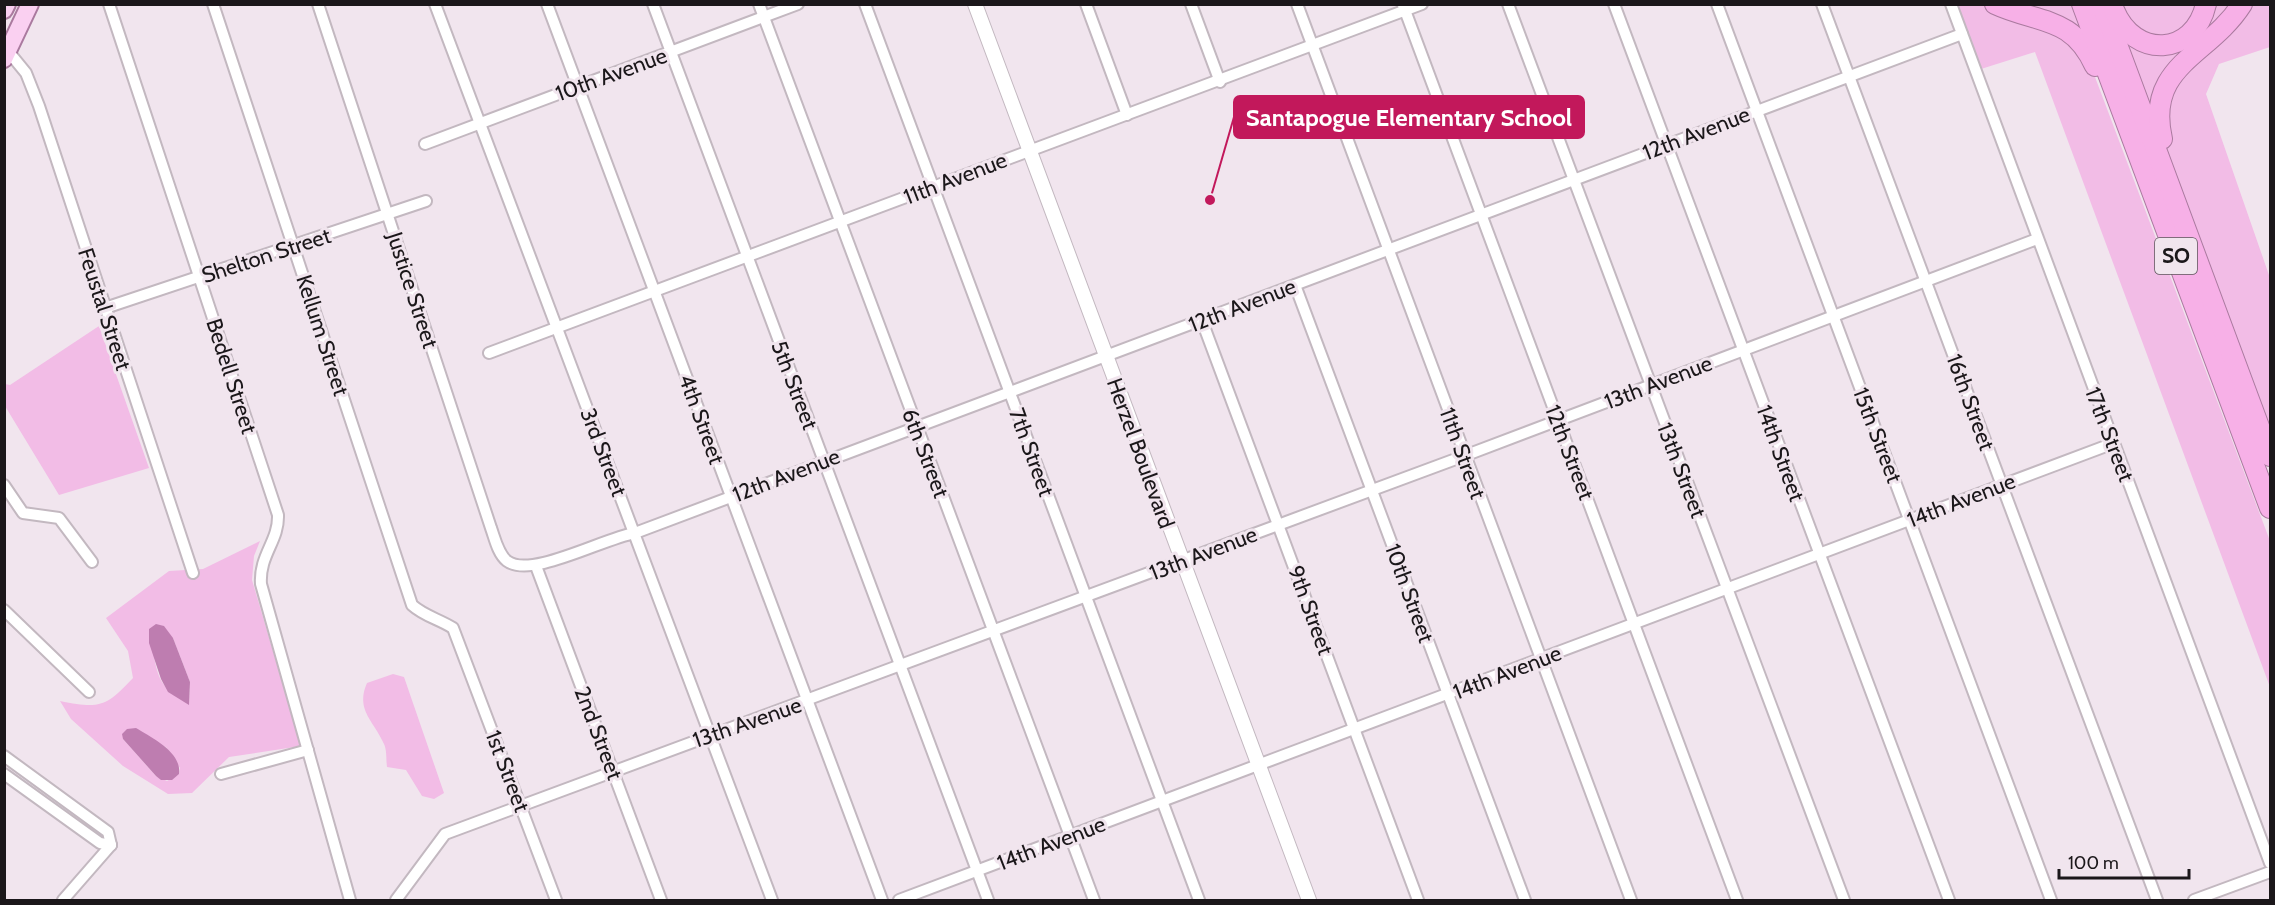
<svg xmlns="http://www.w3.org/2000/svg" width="2275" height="905" viewBox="0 0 2275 905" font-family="Cabin,sans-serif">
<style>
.green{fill:#f2bce6;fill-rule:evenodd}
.water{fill:#be7db0}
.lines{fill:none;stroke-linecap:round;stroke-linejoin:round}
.minor-casing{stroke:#c3b8c0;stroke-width:14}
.tertiary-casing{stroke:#c3b8c0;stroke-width:16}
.primary-casing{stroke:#aa7a9f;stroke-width:20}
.motorway-casing{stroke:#aa7a9f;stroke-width:22}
.minor{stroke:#fff;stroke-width:10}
.tertiary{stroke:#fff;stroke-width:14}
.primary{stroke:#fad0f1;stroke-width:16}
.motorway{stroke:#f7b0e7;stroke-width:20}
.labels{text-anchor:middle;stroke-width:6;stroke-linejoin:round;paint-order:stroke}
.shield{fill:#f1e5ee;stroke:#5b555a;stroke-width:1.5}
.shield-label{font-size:21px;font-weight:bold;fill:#1b171a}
.street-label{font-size:22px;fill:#1b171a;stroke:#f1e5ee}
.leader{fill:none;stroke:#c2185b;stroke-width:2}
.callout-dot{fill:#c2185b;stroke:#f1e5ee;stroke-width:2}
.callout{fill:#c2185b;stroke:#c2185b;stroke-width:2}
.callout-label{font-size:24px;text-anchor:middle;font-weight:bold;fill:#fff}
</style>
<rect width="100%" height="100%" fill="#f1e5ee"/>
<g class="green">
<path d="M2006,4L2072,5L2087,45Z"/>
<path d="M1955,5H1985L2000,13L2069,37L2092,69L2270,541V687L2035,52L1981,69L1979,61H1976Z"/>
<path d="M2113,5H2201L2182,34L2153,41Z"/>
<path d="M2209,5H2236L2149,109L2123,34L2159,50Z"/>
<path d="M2244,5H2270V47L2219,64L2206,94L2270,278V426L2163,139L2161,120L2182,67Z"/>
<path d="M99,326L149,468L59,495L5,406V384L10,385Z"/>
<path d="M260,541L254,556L252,580L301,746L229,757L192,793L168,794L123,766L71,719L60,701C100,709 106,707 133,678L128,651L106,618L169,571L203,569ZM173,638L190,682L189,703C166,688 160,688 154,657ZM123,739L166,747L180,768L179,774L167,781L156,776Z"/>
<path d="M393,674L404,677L444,793L434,799L422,796L406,770L387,767C386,760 387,750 384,744C374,721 355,710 367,683Z"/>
</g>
<g class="water">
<path d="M156,624L164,626L173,638L190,682L189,705L168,692L161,679L149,643V629Z"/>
<path d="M136,728C152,738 182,752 179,774L172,780H161L156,776L123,739L122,734L127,729Z"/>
</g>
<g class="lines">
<g class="minor-casing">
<g id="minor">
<path d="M109,4L278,515C279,541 259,555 261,584L350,900"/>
<path d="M213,4L412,605C424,616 439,619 453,628L556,900"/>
<path d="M318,4L491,528C495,539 498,554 507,561C531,579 604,538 635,533L1962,34"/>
<path d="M435,4L772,900"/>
<path d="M547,4L882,900"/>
<path d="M653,4L988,900"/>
<path d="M759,4L1094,900"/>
<path d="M865,4L1199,900"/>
<path d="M1086,4L1127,115"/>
<path d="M1191,4L1220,82"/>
<path d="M1297,4L1631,900"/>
<path d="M1508,4L1844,900"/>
<path d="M1614,4L1949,900"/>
<path d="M1717,4L2051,900"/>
<path d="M1822,4L2157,900"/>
<path d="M1951,4L2270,863"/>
<path d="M1403,5L1737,900"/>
<path d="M8,51L26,73L39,106L193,573"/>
<path d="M425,144L798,4"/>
<path d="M1295,285L1525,900"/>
<path d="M105,308L426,201"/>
<path d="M1202,321L1418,900"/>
<path d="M489,353L1422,4"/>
<path d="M4,485L23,513L59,518L92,562"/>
<path d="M536,566L661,900"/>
<path d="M4,610L89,692"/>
<path d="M4,756L108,832L111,845"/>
<path d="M4,774L100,843L111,845"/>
<path d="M221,774L308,750"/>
<path d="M63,900L111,845"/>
<path d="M396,900L445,834L1464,456L2037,239"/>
<path d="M899,900L2114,443"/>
<path d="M2194,900L2270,872"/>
</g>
</g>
<g class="tertiary-casing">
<path id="tertiary" d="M975,4L1309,900"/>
</g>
<g class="primary-casing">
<g id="primary">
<path d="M4,10L7,4"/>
<path d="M4,59L30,4"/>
</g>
</g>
<g class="motorway-casing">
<g id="motorway">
<path d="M1995,4C2038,24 2072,15 2095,66"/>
<path d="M2082,4L2270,508"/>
<path d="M2102,4L2270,456"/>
<path d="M2114,10C2134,59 2194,57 2206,4"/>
<path d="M2162,139C2145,65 2209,56 2242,4"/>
</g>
</g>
<use href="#minor" class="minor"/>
<use href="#tertiary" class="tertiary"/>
<use href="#primary" class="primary"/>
<use href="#motorway" class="motorway"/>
</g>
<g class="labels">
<rect class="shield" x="2155" y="238" width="42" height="36" rx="4.5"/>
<g class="shield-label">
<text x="2176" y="263">SO</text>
</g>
<g class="street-label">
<text transform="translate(611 74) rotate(-20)" y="8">10th Avenue</text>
<text transform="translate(1696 133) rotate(-21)" y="8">12th Avenue</text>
<text transform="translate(955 178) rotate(-21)" y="8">11th Avenue</text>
<text transform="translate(266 255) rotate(-18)" y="8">Shelton Street</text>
<text transform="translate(413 290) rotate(72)" y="8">Justice Street</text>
<text transform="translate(1242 305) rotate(-21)" y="8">12th Avenue</text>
<text transform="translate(105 309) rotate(72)" y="8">Feustal Street</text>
<text transform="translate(323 335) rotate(72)" y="8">Kellum Street</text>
<text transform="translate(232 376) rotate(72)" y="8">Bedell Street</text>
<text transform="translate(1658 382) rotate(-21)" y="8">13th Avenue</text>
<text transform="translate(795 385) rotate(69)" y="8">5th Street</text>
<text transform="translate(1971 402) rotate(70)" y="8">16th Street</text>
<text transform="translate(702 419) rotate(70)" y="8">4th Street</text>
<text transform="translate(2110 434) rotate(69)" y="8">17th Street</text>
<text transform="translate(1878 435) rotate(69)" y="8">15th Street</text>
<text transform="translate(604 452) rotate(69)" y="8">3rd Street</text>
<text transform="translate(1032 452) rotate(70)" y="8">7th Street</text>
<text transform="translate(1570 452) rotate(69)" y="8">12th Street</text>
<text transform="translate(926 453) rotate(69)" y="8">6th Street</text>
<text transform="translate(1141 453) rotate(70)" y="8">Herzel Boulevard</text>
<text transform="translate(1463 453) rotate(70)" y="8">11th Street</text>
<text transform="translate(1781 453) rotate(70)" y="8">14th Street</text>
<text transform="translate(1682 470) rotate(69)" y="8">13th Street</text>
<text transform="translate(786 475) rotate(-21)" y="8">12th Avenue</text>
<text transform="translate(1961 500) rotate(-21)" y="8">14th Avenue</text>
<text transform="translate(1203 553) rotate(-21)" y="8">13th Avenue</text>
<text transform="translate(1410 593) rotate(70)" y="8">10th Street</text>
<text transform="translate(1311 610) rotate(70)" y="8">9th Street</text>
<text transform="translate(1507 672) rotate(-21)" y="8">14th Avenue</text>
<text transform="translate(747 722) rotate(-19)" y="8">13th Avenue</text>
<text transform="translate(599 733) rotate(69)" y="8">2nd Street</text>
<text transform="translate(508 771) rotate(69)" y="8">1st Street</text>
<text transform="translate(1051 843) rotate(-21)" y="8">14th Avenue</text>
</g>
</g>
<path class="leader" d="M1210 200L1234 117"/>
<circle class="callout-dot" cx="1210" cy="200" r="6"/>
<rect class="callout" x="1234" y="96" width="350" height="42" rx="6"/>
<g class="callout-label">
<text x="1409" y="126">Santapogue Elementary School</text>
</g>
<rect width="2275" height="905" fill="none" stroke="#1b171a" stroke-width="12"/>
<path d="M2059 869v9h130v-9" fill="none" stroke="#1b171a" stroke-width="3"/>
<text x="2068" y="869" font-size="18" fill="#1b171a" stroke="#f1e5ee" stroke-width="4.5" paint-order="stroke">100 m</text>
</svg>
